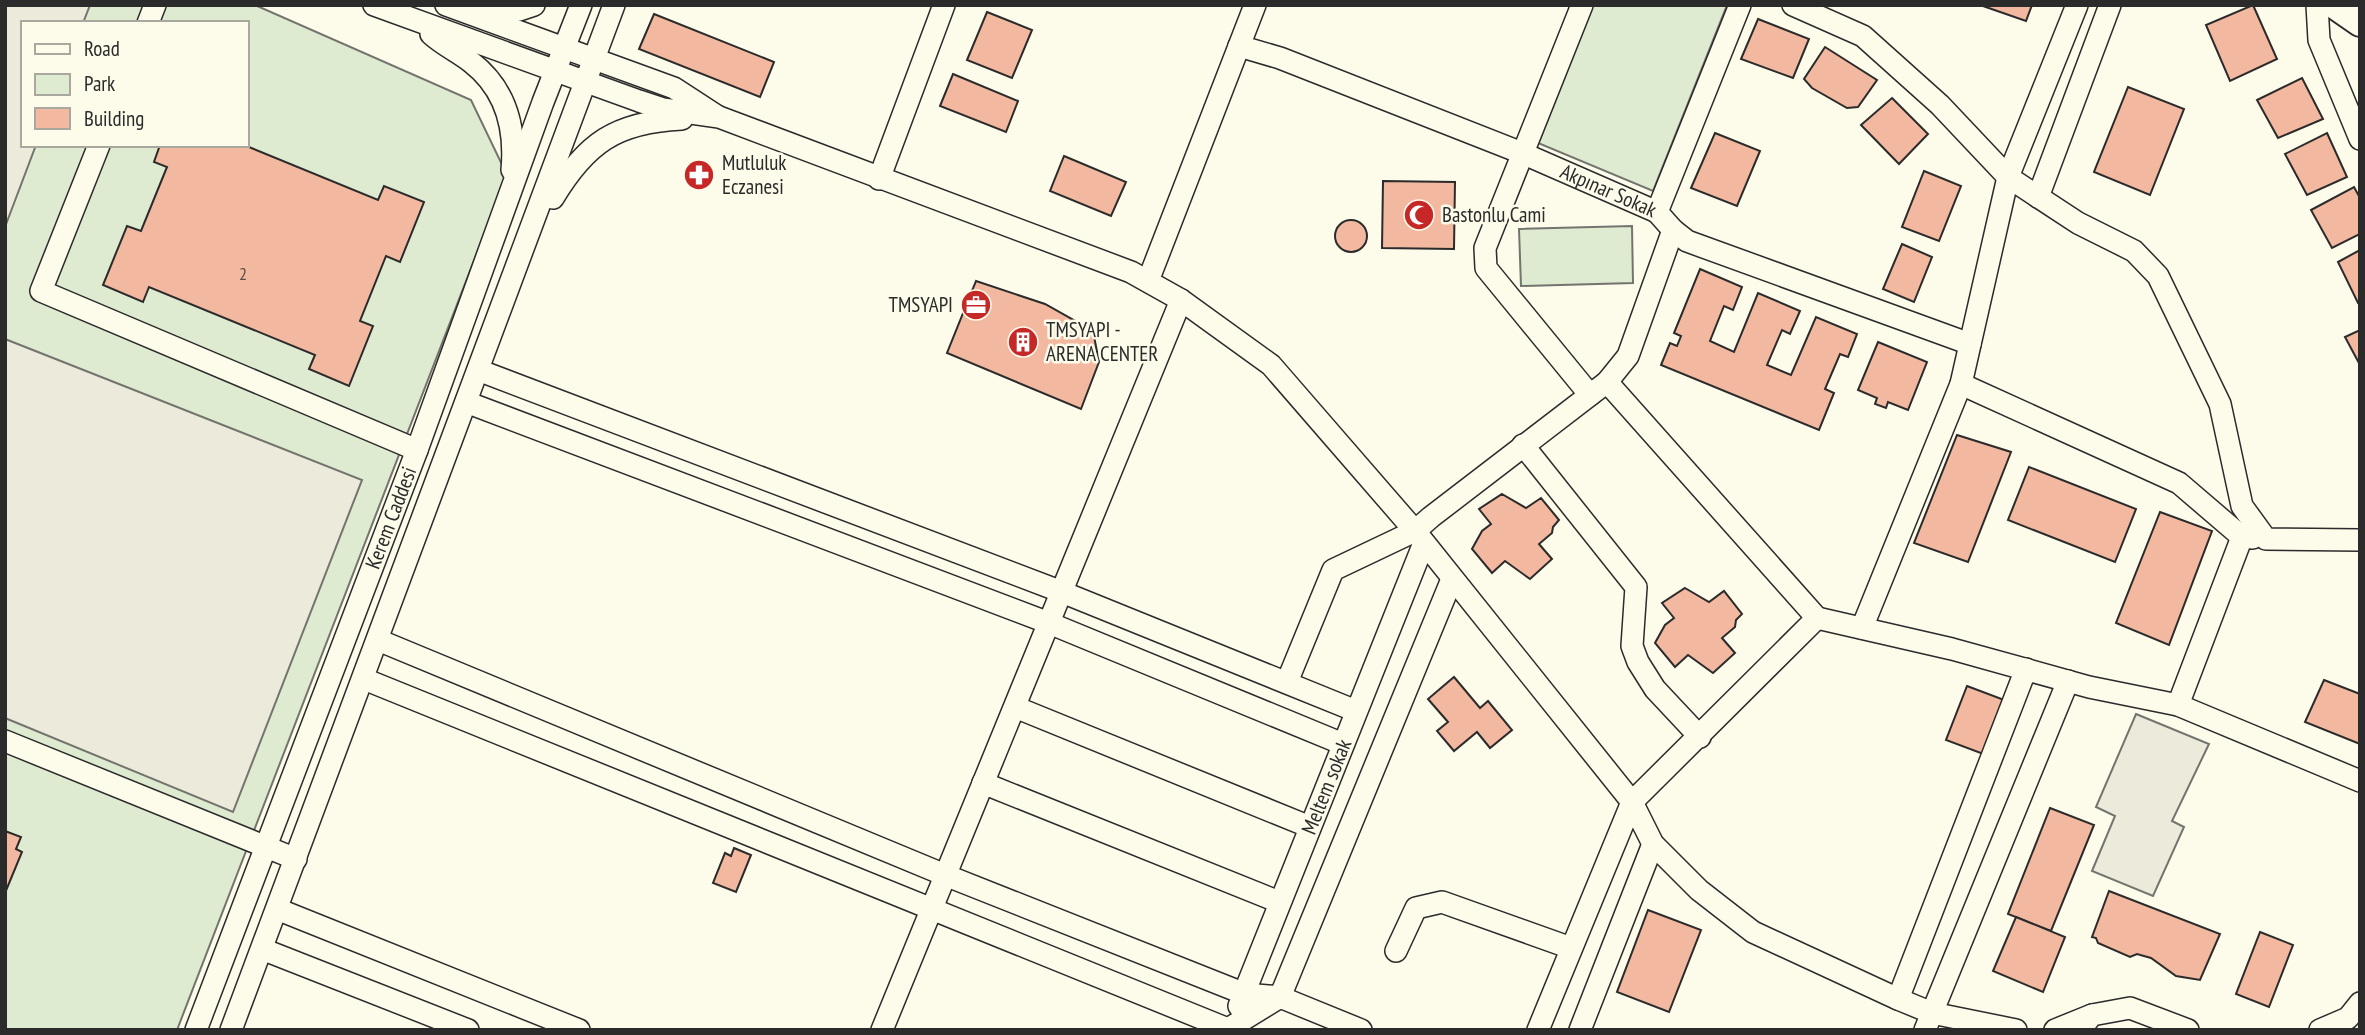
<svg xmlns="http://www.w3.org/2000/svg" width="2365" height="1035" viewBox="0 0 2365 1035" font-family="'PT Sans Narrow',sans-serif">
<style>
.green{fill:#deebd1;stroke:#74746e;stroke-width:2;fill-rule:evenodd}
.parking{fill:#eceadb;stroke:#74746e;stroke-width:2}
.building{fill:#f2b8a0;stroke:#2b2b2b;stroke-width:2}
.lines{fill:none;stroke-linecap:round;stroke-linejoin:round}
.minor-casing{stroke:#2b2b2b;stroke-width:24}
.major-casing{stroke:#2b2b2b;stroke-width:30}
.minor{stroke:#fdfbea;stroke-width:21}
.major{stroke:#fdfbea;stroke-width:26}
.labels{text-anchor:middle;stroke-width:5;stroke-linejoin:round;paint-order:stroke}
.number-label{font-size:18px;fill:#5d4e48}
.poi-label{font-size:21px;fill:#2b2b2b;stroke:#fdfbea;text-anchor:start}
.street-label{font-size:21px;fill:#2b2b2b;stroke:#fdfbea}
</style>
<rect width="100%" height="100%" fill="#fdfbea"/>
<g class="green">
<path d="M5,5H255L471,100L507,175L177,1030H5ZM23,23H247V145H23Z"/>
<path d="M1593,5H1727L1653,191L1538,143Z"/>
<path d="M1632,226L1633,283L1521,286L1519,229Z"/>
</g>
<g class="parking">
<path d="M5,5H90L83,23H23V145H36L5,227Z"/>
<path d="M5,339L362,480L233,812L5,718Z"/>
<path d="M2136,714L2209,744L2172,821L2184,827L2153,896L2092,871L2115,816L2096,807Z"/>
</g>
<g class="building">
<path d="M1980,5H2032L2026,21Z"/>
<path d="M2253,5L2277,59L2230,81L2206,25Z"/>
<path d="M987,12L1032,30L1012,78L967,60Z"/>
<path d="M654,14L774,62L760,97L639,49Z"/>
<path d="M1758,19L1809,39L1793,78L1741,59Z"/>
<path d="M1825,47L1877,80L1858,107L1847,108L1812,88L1804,79Z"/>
<path d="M953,74L1018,101L1006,132L940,106Z"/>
<path d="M2302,78L2323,119L2278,138L2257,100Z"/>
<path d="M2128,87L2184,109L2150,195L2094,172Z"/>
<path d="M1892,98L1928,134L1899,164L1861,125Z"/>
<path d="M1715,133L1760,151L1737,206L1691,188Z"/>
<path d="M2327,133L2347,177L2307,195L2285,154Z"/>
<path d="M160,145H244L378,200L384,186L424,202L400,262L386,256L360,321L373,326L349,386L309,369L315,355L149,287L143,302L103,285L127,226L141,231L167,167L154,162Z"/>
<path d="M1064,156L1126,182L1111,216L1050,191Z"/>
<path d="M1924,171L1961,186L1939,241L1902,227Z"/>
<path d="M1383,181L1455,182L1454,249L1382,248Z"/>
<path d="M2354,187L2360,198V234L2332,248L2311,210Z"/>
<circle cx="1351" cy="236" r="16"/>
<path d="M1902,244L1932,257L1914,302L1883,289Z"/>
<path d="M2360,250V302L2358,303L2338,262Z"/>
<path d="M1700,269L1742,287L1733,310L1724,306L1710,341L1734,352L1758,293L1800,311L1790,334L1782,330L1767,365L1791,375L1816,317L1857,334L1848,357L1840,354L1825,389L1834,393L1819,430L1661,365L1670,343L1677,346L1681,336L1674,333Z"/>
<path d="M976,281L1045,304L1093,331L1099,362L1081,409L947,353Z"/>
<path d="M2360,330V365L2345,337Z"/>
<path d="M1878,342L1927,362L1908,410L1888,402L1886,408L1875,404L1877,398L1858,390Z"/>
<path d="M1957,435L2011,452L1968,562L1914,543Z"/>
<path d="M2029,467L2136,509L2115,562L2008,520Z"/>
<path d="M1502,494L1526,508L1541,498L1559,520L1553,527L1552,533L1539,544L1552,559L1530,579L1505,561L1492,573L1472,549L1482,531L1491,524L1479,509Z"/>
<path d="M2160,512L2212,531L2169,645L2116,623Z"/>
<path d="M1685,588L1709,602L1724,591L1742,614L1736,620L1735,627L1722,638L1735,653L1713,673L1688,655L1675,667L1655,643L1665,625L1674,618L1662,603Z"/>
<path d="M1454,677L1480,708L1488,701L1512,730L1490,748L1477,732L1454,751L1437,731L1448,722L1428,699Z"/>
<path d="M2324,680L2360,694V744L2305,722Z"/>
<path d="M1967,686L2007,701L1986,755L1946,740Z"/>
<path d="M2050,808L2094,825L2051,931L2008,914Z"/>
<path d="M5,831L21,837L16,849L22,852L5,893Z"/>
<path d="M734,848L751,855L736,892L713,883L725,853L731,856Z"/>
<path d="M2109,891L2220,934L2200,980L2176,976L2151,958L2137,954L2130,957L2098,943L2096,938L2092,937Z"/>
<path d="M1648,910L1701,930L1669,1012L1617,992Z"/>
<path d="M2016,917L2065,937L2043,992L1993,971Z"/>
<path d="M2260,932L2293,945L2269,1007L2236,994Z"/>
</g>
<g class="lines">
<g class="minor-casing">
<g id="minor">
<path d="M374,5L639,101L663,109L719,117L1131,272L1181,300L1271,365L1415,531L1632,802L1653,844L1699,890L1753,932L1898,999L1932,1013L2016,1030"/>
<path d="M446,5L674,88L717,116"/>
<path d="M1582,5L1485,248L1486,268L1590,395"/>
<path d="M1793,5L1863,36L1940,105L2008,177L2078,223L2134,251L2158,276L2220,404L2242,506L2266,539L2360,540"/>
<path d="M2317,5L2319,40L2360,139"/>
<path d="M481,14L519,10L534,5"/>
<path d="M148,23L155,5"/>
<path d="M431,34C443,45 458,52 471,62C506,89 516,127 512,170"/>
<path id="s1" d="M1239,46L1280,58L1522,153L1657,212L1673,230L1687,241L1970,344"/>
<path d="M99,145L41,291L417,450"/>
<path d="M879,179L944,5"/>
<path d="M2038,197L2110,5"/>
<path d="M553,198C586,143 616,122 682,119"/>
<path d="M1657,212L1740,5"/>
<path d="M1148,281L1255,5"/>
<path d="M478,370L1062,592L1356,711"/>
<path d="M1607,382L1628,356L1673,230"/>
<path d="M1961,384L2179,483L2242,537"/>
<path d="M466,402L1049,623L1343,744"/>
<path d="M1523,445L1636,587L1632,646L1638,662L1655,689L1700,737"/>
<path d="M1817,618L1952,649L2089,687L2178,705L2360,781"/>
<path d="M1862,628L1961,384L2008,177L2077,5"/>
<path d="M378,640L945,875L1245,994L1280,997L1452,579"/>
<path d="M364,679L1228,1029L1280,997L1361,1030"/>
<path d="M1287,682L1333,570L1415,531L1431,517L1607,382L1817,618L1632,802L1538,1030"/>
<path d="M2178,705L2242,537L2253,538"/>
<path d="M1015,707L1310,827"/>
<path d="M5,741L296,859"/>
<path d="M983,783L1279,902"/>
<path d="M277,909L579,1030"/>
<path d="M262,949L468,1030"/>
<path d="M1396,951L1416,908L1442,902L1571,948"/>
<path d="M1898,999L2026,669"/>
<path id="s2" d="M1239,1006L1424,543"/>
<path id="s3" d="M196,1030L417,450L543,102L581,5"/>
<path d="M231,1030L614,5"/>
<path d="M882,1030L1181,300"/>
<path d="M1580,1030L1653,844"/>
<path d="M1925,1030L2068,681"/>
<path d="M2055,1030L2092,1015"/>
<path d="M2080,1030L2092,1015L2130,1008L2188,1030"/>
<path d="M2320,1030L2348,1018L2360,1003"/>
</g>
</g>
<g class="major-casing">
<path id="major" d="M2334,5L2360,23"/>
</g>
<use href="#minor" class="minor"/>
<use href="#major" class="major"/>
</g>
<defs>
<g id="pharmacy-disc" transform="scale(1.575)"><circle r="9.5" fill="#c62828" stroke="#fdfbea"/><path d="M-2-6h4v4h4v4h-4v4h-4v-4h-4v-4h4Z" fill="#fff"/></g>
<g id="mosque-disc" transform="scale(1.575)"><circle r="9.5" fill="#c62828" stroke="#fdfbea"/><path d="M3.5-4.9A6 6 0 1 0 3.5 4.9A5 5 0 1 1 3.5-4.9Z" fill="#fff"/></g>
<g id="office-disc" transform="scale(1.575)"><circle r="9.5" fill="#c62828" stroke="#fdfbea"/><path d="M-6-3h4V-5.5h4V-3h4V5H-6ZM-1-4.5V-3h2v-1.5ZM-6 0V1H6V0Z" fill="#fff"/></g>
<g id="building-disc" transform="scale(1.575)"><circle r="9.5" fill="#c62828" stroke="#fdfbea"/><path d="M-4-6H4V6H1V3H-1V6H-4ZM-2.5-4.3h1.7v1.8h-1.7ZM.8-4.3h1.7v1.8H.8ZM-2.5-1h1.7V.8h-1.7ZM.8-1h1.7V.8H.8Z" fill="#fff"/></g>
</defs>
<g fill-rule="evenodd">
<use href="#pharmacy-disc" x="699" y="175"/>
<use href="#mosque-disc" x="1419" y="215"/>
<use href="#office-disc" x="976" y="305"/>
<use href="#building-disc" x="1023" y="342"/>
</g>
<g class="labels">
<g class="number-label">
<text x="243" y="280">2</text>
</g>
<g class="poi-label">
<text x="722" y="170">Mutluluk<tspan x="722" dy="24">Eczanesi</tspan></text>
<text x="1442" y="222">Bastonlu Cami</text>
<text x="953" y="312" text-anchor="end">TMSYAPI</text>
<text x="1046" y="337">TMSYAPI -<tspan x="1046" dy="24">ARENA CENTER</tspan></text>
</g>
<g class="street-label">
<text dy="7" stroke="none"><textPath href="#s1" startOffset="397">Akpınar Sokak</textPath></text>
<text dy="7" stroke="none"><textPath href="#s3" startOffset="548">Kerem Caddesi</textPath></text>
<text dy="7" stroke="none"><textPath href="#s2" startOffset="236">Meltem sokak</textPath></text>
</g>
</g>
<rect width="2365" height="1035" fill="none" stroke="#2b2b2b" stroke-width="14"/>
<rect x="21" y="21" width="228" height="126" fill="#fdfbea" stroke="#a9a89e" stroke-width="2"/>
<rect x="35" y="44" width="35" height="10" fill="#fdfbea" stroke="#a9a89e" stroke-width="2"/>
<text x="84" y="56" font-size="21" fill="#2b2b2b">Road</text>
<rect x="35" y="74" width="35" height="21" fill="#deebd1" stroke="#a9a89e" stroke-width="2"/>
<text x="84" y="91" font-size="21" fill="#2b2b2b">Park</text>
<rect x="35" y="108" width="35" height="21" fill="#f2b8a0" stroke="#a9a89e" stroke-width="2"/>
<text x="84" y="126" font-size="21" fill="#2b2b2b">Building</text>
</svg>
